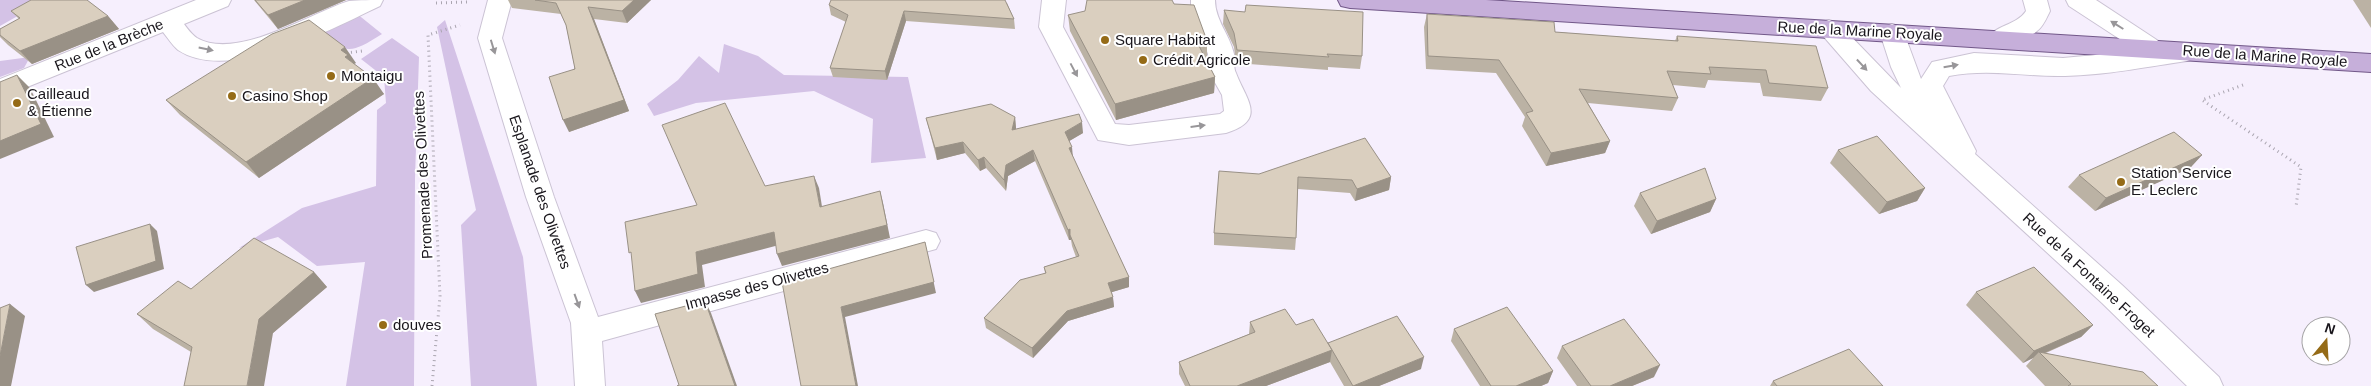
<svg xmlns="http://www.w3.org/2000/svg" width="2371" height="386" viewBox="0 0 2371 386" font-family="Arial,sans-serif">
<style>
.green{fill:#d4c2e6}
.lines{fill:none;stroke-linecap:round;stroke-linejoin:round}
.minor-casing{stroke:#cbc3d4;stroke-width:2}
.major-casing{stroke:#715788;stroke-width:2}
.path{stroke:#aaa5b0;stroke-width:3;stroke-dasharray:1 4;stroke-linecap:butt}
.minor{fill:#fff;fill-rule:evenodd}
.major{fill:#c6afda;fill-rule:evenodd}
.wall{fill:#bbb2a4}
.shaded-wall{fill:#999186}
.building{fill:#dacfbf;stroke:#999186}
.oneway{fill:#989699}
.poi-dot{fill:#956b17;stroke:#fff;stroke-width:2}
.labels{text-anchor:middle;stroke-width:4;stroke-linejoin:round;paint-order:stroke}
.street-label{font-size:15px;fill:#19161c;stroke:#fff}
.poi-label{font-size:15px;fill:#19161c;stroke:#fff;text-anchor:start}
</style>
<rect width="100%" height="100%" fill="#f6effd"/>
<g class="green">
<path d="M0,0H46L0,26Z"/>
<path d="M356,13L382,34C349,55 348,53 315,33Z"/>
<path d="M445,20L523,257L537,386H471L461,225L476,210L437,27Z"/>
<path d="M392,38L419,57L415,178L414,386H346L365,262L317,266L278,237L239,248L302,208L376,186L377,110L386,103L384,77L361,59Z"/>
<path d="M724,44L758,56L784,75L908,77L926,158L871,163L873,119L814,91L696,103L654,116L647,104L678,80L699,56L719,73Z"/>
<path d="M30,57L24,68L0,77V61Z"/>
</g>
<g class="lines">
<g class="minor-casing">
<g id="minor">
<path d="M196,0H231L228,6L184,24C187,28 192,35 197,38C237,61 310,13 349,1C359,0 373,0 383,0L380,6C332,29 229,84 178,50C172,45 168,38 163,32L0,98V79Z"/>
<path d="M488,0H512L502,38L554,197L598,317L926,230L936,233L940,241L936,249L602,341L605,386H575L571,323L526,197L478,38Z"/>
<path d="M1042,0H1066L1063,27L1115,124L1129,125L1220,114L1224,111L1222,95L1209,72L1208,54L1191,9V0H1215C1215,20 1230,35 1234,54C1235,60 1233,68 1236,73C1246,100 1268,120 1226,133L1129,145L1098,140L1039,27Z"/>
<path d="M2023,0H2047L2050,11C2047,17 2043,27 2037,31C2027,40 2002,50 1989,46L1986,40C1994,25 2016,26 2026,11Z"/>
<path d="M2066,0H2096L2166,46L2187,43L2196,46L2200,52L2196,58L2187,61C2146,67 2106,75 2065,76C2025,77 1990,68 1949,76L1943,86L1976,151L1975,154L2122,285L2219,377L2223,386H2187L2102,303L1871,91L1817,29L1820,23L1829,20L1838,23L1901,88L1891,67L1880,33L1883,27L1892,24L1901,27L1904,33L1921,79L1932,62L1974,53L2063,58L2138,51L2069,6Z"/>
</g>
</g>
<g class="major-casing">
<path id="major" d="M1338,0H1486L2371,54V72L1350,8L1341,6Z"/>
</g>
<g class="path">
<path d="M436,3L467,2"/>
<path d="M346,53L362,51"/>
<path d="M2243,85L2202,100L2301,167L2296,207"/>
<path d="M432,386L440,296L428,35L460,25"/>
</g>
<use href="#minor" class="minor"/>
<use href="#major" class="major"/>
</g>
<g class="wall">
<path d="M254,0H346L278,29Z"/>
<path d="M508,0H651L627,23L594,19L629,111L569,132L575,69L566,25L561,14L512,8Z"/>
<path d="M2353,0H2371V28Z"/>
<path d="M1007,3L1014,19L1015,29L906,21L887,80L833,77L830,68L846,22L831,15L829,5Z"/>
<path d="M1174,4L1207,45V61L1215,77L1214,93L1116,120L1070,31L1068,15Z"/>
<path d="M1224,10L1362,56L1360,69L1328,67V70L1236,63L1234,47L1223,24Z"/>
<path d="M11,11L108,16L119,29L32,64L8,45L0,37V29L19,19Z"/>
<path d="M1427,14L1555,32L1675,41L1677,36L1828,88L1821,101L1763,96L1760,83L1708,80L1705,88L1673,85L1678,98L1672,111L1588,103L1610,141L1605,153L1546,166L1522,126L1525,117L1496,73L1426,69L1424,27Z"/>
<path d="M356,63L354,64L384,94L259,178L180,115L166,100Z"/>
<path d="M1015,117L1016,129L1083,133L1069,141L1073,158L1129,277V287L1112,292L1114,307L1068,321L1033,358L986,328L984,318L1045,273L1044,267L1076,257L1072,246L1071,240H1069L1035,161L1008,176L1006,191L986,168L980,171L965,153L937,160L926,118Z"/>
<path d="M1838,150L1925,188L1917,201L1879,214L1830,163Z"/>
<path d="M2202,155L2190,168L2095,211L2068,187L2079,175Z"/>
<path d="M1259,174L1391,177L1389,190L1355,201L1350,193L1298,189L1296,238L1295,250L1214,245V233Z"/>
<path d="M1640,193L1716,199L1710,212L1651,234L1634,206Z"/>
<path d="M314,272L327,287L273,333L191,352L153,329L137,314L191,289Z"/>
<path d="M1976,292L2093,325L2081,337L2046,353L2158,386H2045L2026,366L2033,358L2023,363L1966,305Z"/>
<path d="M1250,322L1296,325L1328,343L1421,369L1379,386H1344L1330,362L1266,386H1185L1179,374V362L1249,334Z"/>
<path d="M1454,329L1553,371L1548,383L1541,386H1480L1451,341Z"/>
<path d="M1562,346L1654,377L1632,386H1577L1557,358Z"/>
<path d="M1773,381L1883,386H1770Z"/>
</g>
<g class="shaded-wall">
<path d="M305,0H346L278,29L268,15Z"/>
<path d="M634,0H651L627,23L622,11Z"/>
<path d="M588,7L594,19L629,111L569,132L563,120Z"/>
<path d="M904,11L906,21L887,80L885,71Z"/>
<path d="M108,16L119,29L32,64L20,51Z"/>
<path d="M345,47L356,63L354,64L345,57L341,50Z"/>
<path d="M17,75L30,88L54,137L0,159V141Z"/>
<path d="M1215,77L1214,93L1116,120L1115,104Z"/>
<path d="M373,78L384,94L259,178L246,162Z"/>
<path d="M1015,117L1016,128L1014,141L1012,130Z"/>
<path d="M1082,122L1083,133L1066,143L1065,132Z"/>
<path d="M1610,141L1605,153L1546,166L1551,153Z"/>
<path d="M963,142L965,153L937,160L935,148Z"/>
<path d="M1072,147L1073,158L1069,148Z"/>
<path d="M1033,150L1035,161L1008,176L1006,191L1004,180L1006,165Z"/>
<path d="M2202,155L2190,168L2095,211L2106,198Z"/>
<path d="M984,157L986,168L980,171L978,160Z"/>
<path d="M814,176L819,188L824,219L820,207Z"/>
<path d="M1391,177L1389,190L1355,201L1357,189Z"/>
<path d="M1925,188L1917,201L1879,214L1887,202Z"/>
<path d="M880,191L883,203L890,238L782,266L777,254Z"/>
<path d="M1716,199L1710,212L1651,234L1657,221Z"/>
<path d="M150,224L157,231L164,269L94,292L86,285Z"/>
<path d="M1070,229L1071,240H1069L1068,230Z"/>
<path d="M774,232L779,245L702,265L705,287L641,303L635,291L696,252Z"/>
<path d="M925,242L936,293L845,317L858,386H856L841,307Z"/>
<path d="M314,272L327,287L273,333L264,386H247L259,319Z"/>
<path d="M1129,277V287L1109,293L1108,283Z"/>
<path d="M1113,297L1114,307L1068,321L1033,358L1032,348L1067,311Z"/>
<path d="M705,301L711,313L737,386H735Z"/>
<path d="M10,304L25,316L11,386H0V356Z"/>
<path d="M2093,325L2081,337L2042,354L2039,352L2033,358L2023,363L2034,351Z"/>
<path d="M1332,350L1330,362L1266,386H1237Z"/>
<path d="M1424,357L1421,369L1379,386H1353Z"/>
<path d="M1660,365L1654,377L1632,386H1610Z"/>
<path d="M1553,371L1548,383L1541,386H1516Z"/>
</g>
<g class="building">
<path d="M31,0H87L108,16L20,51L0,35V29L20,18L11,11Z"/>
<path d="M255,0H305L268,15Z"/>
<path d="M535,0H634L622,11L588,7L624,100L563,120L549,77L575,69L566,25L556,3Z"/>
<path d="M831,0H1005L1014,19L904,11L885,71L830,68L848,15L829,5Z"/>
<path d="M1087,0H1172L1174,4L1194,5L1206,38L1207,45L1198,44L1215,77L1115,104L1068,15L1085,11Z"/>
<path d="M1246,5L1363,12L1362,56L1327,54L1329,57L1237,50L1234,33L1224,10L1245,12Z"/>
<path d="M1427,14L1554,22L1555,32L1678,41L1677,36L1816,46L1828,88L1769,83L1766,70L1709,67L1711,74L1667,71L1678,98L1579,89L1610,141L1551,153L1526,113L1533,111L1499,60L1428,56Z"/>
<path d="M309,20L345,47L341,50L348,55L345,57L373,78L246,162L166,100L272,34Z"/>
<path d="M17,75L41,124L0,141V82Z"/>
<path d="M725,103L765,186L814,176L820,207L880,191L887,225L777,254L774,232L696,252L698,274L635,291L631,252L629,253L625,222L697,205L662,125Z"/>
<path d="M991,104L1015,117L1012,130L1079,114L1082,122L1065,132L1072,147L1069,148L1129,277L1108,283L1113,297L1067,311L1032,348L984,318L1020,280L1046,273L1044,267L1079,256L1070,235V229L1068,230L1033,150L1006,165L1004,180L984,157L978,160L963,142L935,148L926,118Z"/>
<path d="M2174,132L2202,155L2106,198L2079,175Z"/>
<path d="M1877,136L1925,188L1887,202L1838,150Z"/>
<path d="M1365,138L1391,177L1357,189L1352,180L1298,177L1296,238L1214,233L1219,171L1259,174Z"/>
<path d="M1705,168L1716,199L1657,221L1640,193Z"/>
<path d="M150,224L156,261L86,285L76,247Z"/>
<path d="M254,238L314,272L259,319L247,386H184L192,347L137,314L178,281L191,289Z"/>
<path d="M925,242L934,282L841,307L856,386H801L782,282Z"/>
<path d="M2034,267L2093,325L2034,351L1976,292Z"/>
<path d="M705,301L735,386H677L679,385L655,314Z"/>
<path d="M10,304L0,356V308Z"/>
<path d="M1507,307L1553,371L1516,386H1491L1454,329Z"/>
<path d="M1285,309L1296,325L1313,319L1332,350L1237,386H1190L1179,362L1255,332L1250,322Z"/>
<path d="M1397,316L1424,357L1353,386L1328,343Z"/>
<path d="M1624,319L1660,365L1610,386H1591L1562,346Z"/>
<path d="M1849,349L1883,386H1777L1773,381Z"/>
<path d="M2039,352L2143,372L2158,386H2068L2071,384Z"/>
</g>
<defs><path id="oneway-solid" d="M-6-.8H1V-3.2L6.5 0L1 3.2V.8H-6Z" transform="scale(1.25)"/></defs>
<g class="oneway">
<use href="#oneway-solid" transform="translate(2117 25) rotate(-148)"/>
<use href="#oneway-solid" transform="translate(493 47) rotate(73)"/>
<use href="#oneway-solid" transform="translate(206 49) rotate(12)"/>
<use href="#oneway-solid" transform="translate(1862 65) rotate(47)"/>
<use href="#oneway-solid" transform="translate(1951 66) rotate(-10)"/>
<use href="#oneway-solid" transform="translate(1074 70) rotate(62)"/>
<use href="#oneway-solid" transform="translate(1198 126) rotate(-7)"/>
<use href="#oneway-solid" transform="translate(577 301) rotate(70)"/>
</g>
<g class="poi-dot">
<circle cx="1105" cy="40" r="5"/>
<circle cx="1143" cy="60" r="5"/>
<circle cx="331" cy="76" r="5"/>
<circle cx="232" cy="96" r="5"/>
<circle cx="17" cy="103" r="5"/>
<circle cx="2121" cy="182" r="5"/>
<circle cx="383" cy="325" r="5"/>
</g>
<g class="labels">
<g class="street-label">
<text transform="translate(1860 31) rotate(3)" y="5">Rue de la Marine Royale</text>
<text transform="translate(109 45) rotate(-22)" y="5">Rue de la Brèche</text>
<text transform="translate(2265 56) rotate(4)" y="5">Rue de la Marine Royale</text>
<text transform="translate(423 175) rotate(-93)" y="5">Promenade des Olivettes</text>
<text transform="translate(540 192) rotate(71)" y="5">Esplanade des Olivettes</text>
<text transform="translate(2089 275) rotate(43)" y="5">Rue de la Fontaine Froget</text>
<text transform="translate(757 286) rotate(-15)" y="5">Impasse des Olivettes</text>
</g>
<g class="poi-label">
<text x="1115" y="45">Square Habitat</text>
<text x="1153" y="65">Crédit Agricole</text>
<text x="341" y="81">Montaigu</text>
<text x="27" y="99">Cailleaud<tspan x="27" dy="17">&amp; Étienne</tspan></text>
<text x="242" y="101">Casino Shop</text>
<text x="2131" y="178">Station Service<tspan x="2131" dy="17">E. Leclerc</tspan></text>
<text x="393" y="330">douves</text>
</g>
</g>
<g transform="translate(2326 341) rotate(18)"><circle r="24" fill="#ffffff" stroke="#a3a2a4"/>
<path d="M0-4L9 19L0 12L-9 19Z" fill="#956b17"/>
<text y="-8" font-size="14" font-weight="bold" text-anchor="middle" fill="#19161c">N</text>
</g>
</svg>
